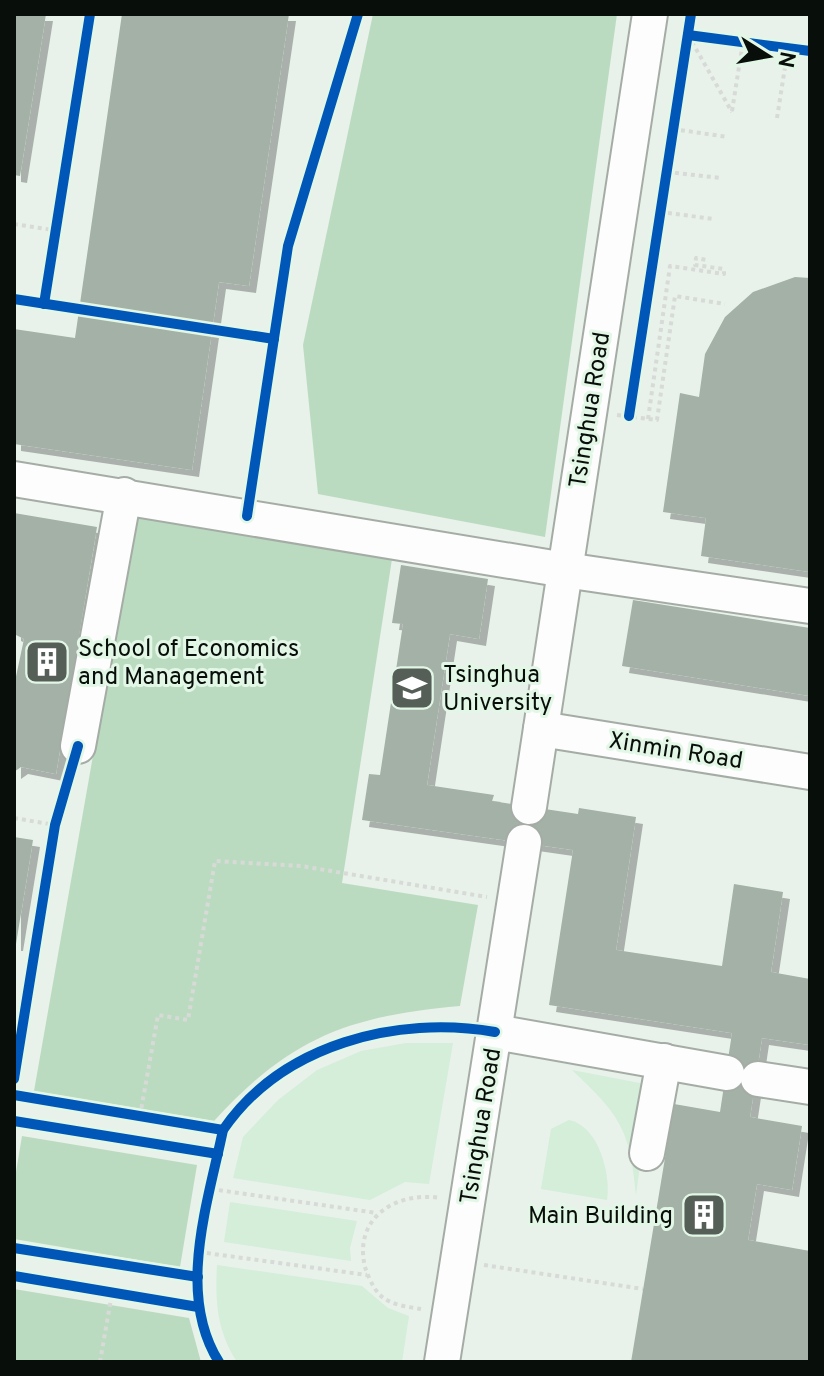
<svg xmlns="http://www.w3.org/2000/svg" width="824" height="1376" viewBox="0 0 824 1376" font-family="Overpass,sans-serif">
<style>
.green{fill:#d4eed9}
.forest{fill:#bbdbc1}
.building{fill:#a3b1a6;filter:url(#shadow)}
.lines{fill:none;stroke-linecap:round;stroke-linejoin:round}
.minor-casing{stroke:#a5aca6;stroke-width:38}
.path{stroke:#d7dad7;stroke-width:4;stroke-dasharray:4 4;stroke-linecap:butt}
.minor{stroke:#fcfdfc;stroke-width:34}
.cycleway-casing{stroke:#e3f7e6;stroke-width:15}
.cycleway{stroke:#0057b8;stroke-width:10}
.labels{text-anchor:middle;stroke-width:6;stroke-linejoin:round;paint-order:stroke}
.street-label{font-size:24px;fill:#080e09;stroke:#e3f7e6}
.poi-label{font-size:24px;fill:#080e09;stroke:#e3f7e6;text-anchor:start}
</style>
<defs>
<filter id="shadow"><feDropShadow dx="7" dy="7" stdDeviation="0" flood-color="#0004"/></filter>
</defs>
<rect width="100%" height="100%" fill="#e8f2ea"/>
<g class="green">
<path d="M406,1043H453L429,1184L405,1182L370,1200L233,1178L243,1137L278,1100L317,1070L361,1051Z"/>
<path d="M572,1070L645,1084L650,1091L636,1195C630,1129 620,1115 572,1070Z"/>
<path d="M569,1120C599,1126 611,1175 607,1200L541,1189L551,1129Z"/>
<path d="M230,1202L357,1221L350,1248L351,1261L224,1242Z"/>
<path d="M217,1265L362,1286L388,1308L409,1316L402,1362H237C217,1331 215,1302 217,1265Z"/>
</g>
<g class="forest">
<path d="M373,14H617L545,537L318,494L303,345Z"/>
<path d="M135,517L392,559L342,883L478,905L460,1006C349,1016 291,1037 214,1121L34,1091Z"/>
<path d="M22,1136L197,1165L180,1267L14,1239V1184Z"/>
<path d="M14,1289L189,1318L201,1362H14Z"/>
</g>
<g class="building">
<path d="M14,14H46L20,176L14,175Z"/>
<path d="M122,14H289L249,286L219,282L192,470L14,444V329L75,338Z"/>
<path d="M795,277L810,278V572L701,556L706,518L663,512L680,393L699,397L705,354L725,317L753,292Z"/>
<path d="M14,513L97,527L56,774L21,767L14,772V686L24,639L14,634Z"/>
<path d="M401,565L488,579L479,639L450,634L427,785L494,795L492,801L578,814L579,808L636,817L616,950L722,966L734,884L783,892L771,972L810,979V1045L762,1038L750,1117L802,1126L792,1190L757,1184L748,1240L810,1251V1362H631L674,1104L720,1112L732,1033L549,1005L573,850L362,820L369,774L380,775L403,624L392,623Z"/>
<path d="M633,600L810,628V696L622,666Z"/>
<path d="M14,837L33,840L16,944H14Z"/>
</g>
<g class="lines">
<g class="minor-casing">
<g id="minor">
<path d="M14,479L565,570L810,606"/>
<path d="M541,729L810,772"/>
<path d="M78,746L124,495"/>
<path d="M529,807L650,14"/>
<path d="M495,1032L727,1073"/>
<path d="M758,1079L810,1087"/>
<path d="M647,1153L664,1061"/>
<path d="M442,1362L524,842"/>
</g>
</g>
<g class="path">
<path d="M688,35L732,112"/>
<path d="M732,111L743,42"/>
<path d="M777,118L788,48"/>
<path d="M673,129L728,137"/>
<path d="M667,172L721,178"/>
<path d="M660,212L714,219"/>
<path d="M14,224L53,230"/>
<path d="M617,415L657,420L675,296L725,304"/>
<path d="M648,419L670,266L724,274V269L695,265L696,258L707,260"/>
<path d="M14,818L55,825"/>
<path d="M140,1116L158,1015L188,1020L215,861L301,866L487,897"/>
<path d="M211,1189L377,1213"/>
<path d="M199,1252L367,1275"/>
<path d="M484,1265L643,1289"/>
<path d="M421,1309C408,1307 390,1305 380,1295C373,1288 368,1276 365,1267C353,1217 397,1191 441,1198"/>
<path d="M100,1362L112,1293"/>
</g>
<use href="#minor" class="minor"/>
<g class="cycleway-casing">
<g id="cycleway">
<path d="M688,35L810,51"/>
<path d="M14,299L274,339"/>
<path d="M44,304L90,14"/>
<path d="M629,416L691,14"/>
<path d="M247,516L288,246L358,14"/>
<path d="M14,1079L55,825L78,746"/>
<path d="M14,1095L223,1130"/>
<path d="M14,1121L218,1154"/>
<path d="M14,1248L198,1277"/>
<path d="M14,1276L198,1307"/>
<path d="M219,1362C176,1294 208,1203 223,1130C282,1044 397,1015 495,1032"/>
</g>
</g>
<use href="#cycleway" class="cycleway"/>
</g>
<defs>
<g id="building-square" transform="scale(2.3)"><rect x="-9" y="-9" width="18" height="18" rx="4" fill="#565e58" stroke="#e3f7e6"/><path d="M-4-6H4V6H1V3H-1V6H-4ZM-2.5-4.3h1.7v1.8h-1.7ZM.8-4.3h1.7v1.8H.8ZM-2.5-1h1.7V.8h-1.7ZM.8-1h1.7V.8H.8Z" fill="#fff"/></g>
<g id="university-square" transform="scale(2.3)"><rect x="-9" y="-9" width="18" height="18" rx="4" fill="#565e58" stroke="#e3f7e6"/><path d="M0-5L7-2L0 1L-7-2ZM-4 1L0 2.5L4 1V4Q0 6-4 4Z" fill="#fff"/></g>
</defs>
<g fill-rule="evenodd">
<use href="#building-square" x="47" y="662"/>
<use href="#university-square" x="412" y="688"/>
<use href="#building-square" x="704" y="1215"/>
</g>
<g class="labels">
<g class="street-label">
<text transform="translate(589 410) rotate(-81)" y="8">Tsinghua Road</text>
<text transform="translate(676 750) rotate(9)" y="8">Xinmin Road</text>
<text transform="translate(480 1126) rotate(-81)" y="8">Tsinghua Road</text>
</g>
<g class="poi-label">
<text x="78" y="656">School of Economics<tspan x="78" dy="28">and Management</tspan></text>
<text x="443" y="682">Tsinghua<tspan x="443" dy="28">University</tspan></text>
<text x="673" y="1223" text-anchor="end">Main Building</text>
</g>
</g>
<rect width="824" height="1376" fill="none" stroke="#080e09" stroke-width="32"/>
<g transform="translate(768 56) rotate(101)" stroke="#e3f7e6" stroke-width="6" paint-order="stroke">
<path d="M0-6L14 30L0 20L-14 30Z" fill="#080e09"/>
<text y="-12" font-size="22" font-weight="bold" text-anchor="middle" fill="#080e09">N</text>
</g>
</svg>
